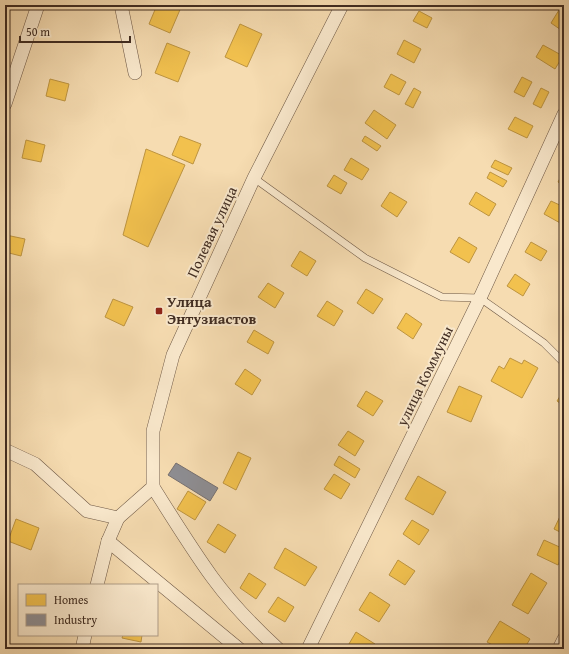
<svg xmlns="http://www.w3.org/2000/svg" width="569" height="654" viewBox="0 0 569 654" font-family="'Gentium Book Plus',serif">
<style>
.homes{fill:#f2c14e;stroke:#bd9440}
.industry{fill:#8d8d92;stroke:#767070}
.lines{fill:none;stroke-linecap:round;stroke-linejoin:round}
.service-casing{stroke:#6e5845;stroke-width:8}
.minor-casing{stroke:#6e5845;stroke-width:14}
.service{stroke:#f9e8cc;stroke-width:7}
.minor{stroke:#f9e8cc;stroke-width:13}
.poi-dot{fill:#8f2418;stroke:#f9e8cc;stroke-width:1.5}
.labels{text-anchor:middle;stroke-width:4;stroke-linejoin:round;paint-order:stroke}
.street-label{font-size:15px;fill:#402c21;stroke:#f9e8cc}
.poi-label{font-size:15px;font-weight:bold;fill:#402c21;stroke:#f9e8cc;text-anchor:start}
</style>
<rect width="100%" height="100%" fill="#f6dcb1"/>
<filter id="stains"><feTurbulence type="fractalNoise" baseFrequency=".005" numOctaves="4"/><feColorMatrix values="0 0 0 0 .2 0 0 0 0 .09 0 0 0 0 .02 0 0 0 .5 -.17"/></filter>
<radialGradient id="worn" r=".72"><stop offset=".6" stop-color="#630" stop-opacity="0"/><stop offset="1" stop-color="#630" stop-opacity=".3"/></radialGradient>
<g class="homes">
<path d="M157,5H182L170,33L149,24Z"/>
<path d="M559,10L564,13V32L551,23Z"/>
<path d="M419,11L432,18L427,28L413,21Z"/>
<path d="M240,24L262,34L247,67L225,57Z"/>
<path d="M404,40L421,49L414,63L397,54Z"/>
<path d="M167,43L190,52L178,82L155,73Z"/>
<path d="M543,45L563,56L555,69L536,57Z"/>
<path d="M391,74L406,82L399,95L384,87Z"/>
<path d="M522,77L532,82L524,97L514,92Z"/>
<path d="M50,79L69,84L65,101L46,96Z"/>
<path d="M414,88L421,92L413,108L405,104Z"/>
<path d="M541,88L549,92L541,108L533,104Z"/>
<path d="M374,110L396,125L387,139L365,123Z"/>
<path d="M515,117L533,126L527,138L508,129Z"/>
<path d="M180,136L201,144L193,164L172,155Z"/>
<path d="M365,136L381,146L377,151L362,141Z"/>
<path d="M26,140L45,145L41,162L22,158Z"/>
<path d="M146,149L185,165L148,247L123,235Z"/>
<path d="M351,158L369,169L362,180L344,170Z"/>
<path d="M495,160L512,168L508,175L491,167Z"/>
<path d="M564,171V186L558,182Z"/>
<path d="M490,172L507,181L503,187L487,178Z"/>
<path d="M334,175L347,183L341,194L327,186Z"/>
<path d="M390,192L407,202L397,217L381,206Z"/>
<path d="M476,192L496,204L489,216L469,204Z"/>
<path d="M551,201L564,207V221L562,224L544,214Z"/>
<path d="M6,235L25,239L21,256L5,252Z"/>
<path d="M459,237L477,248L469,263L450,252Z"/>
<path d="M531,242L547,251L541,261L525,252Z"/>
<path d="M300,251L316,261L307,276L291,266Z"/>
<path d="M515,274L530,284L523,296L507,286Z"/>
<path d="M268,283L284,293L275,308L258,297Z"/>
<path d="M366,289L383,299L373,314L357,303Z"/>
<path d="M113,299L133,307L124,326L105,317Z"/>
<path d="M327,301L343,311L334,326L317,316Z"/>
<path d="M406,313L422,324L413,339L397,328Z"/>
<path d="M254,330L274,342L268,354L247,342Z"/>
<path d="M510,358L522,364L524,360L538,368L522,398L491,381L499,366L504,369Z"/>
<path d="M245,369L261,380L252,395L235,384Z"/>
<path d="M459,386L482,396L471,422L447,412Z"/>
<path d="M564,390V406L557,401Z"/>
<path d="M366,391L383,401L373,416L357,406Z"/>
<path d="M348,431L364,441L355,456L338,445Z"/>
<path d="M238,452L251,458L236,490L223,483Z"/>
<path d="M339,456L360,469L355,478L334,465Z"/>
<path d="M334,474L350,484L341,499L324,489Z"/>
<path d="M418,476L446,492L433,515L405,499Z"/>
<path d="M188,491L206,502L195,520L177,509Z"/>
<path d="M564,508V534L554,529Z"/>
<path d="M16,519L39,528L31,550L8,541Z"/>
<path d="M412,520L429,530L419,545L403,534Z"/>
<path d="M218,524L236,535L225,553L207,542Z"/>
<path d="M544,540L564,549V553L558,565L537,555Z"/>
<path d="M285,548L317,567L305,586L274,568Z"/>
<path d="M398,560L415,571L405,585L389,575Z"/>
<path d="M249,573L266,584L256,599L240,588Z"/>
<path d="M531,573L547,583L528,614L512,605Z"/>
<path d="M370,592L390,605L379,622L359,610Z"/>
<path d="M278,597L294,607L285,622L268,612Z"/>
<path d="M500,621L530,639L524,649H500L487,642Z"/>
<path d="M356,632L375,644L371,649H346Z"/>
<path d="M123,635H142L141,642L122,638Z"/>
</g>
<path class="industry" d="M176,463L218,488L210,501L168,475Z"/>
<g class="lines">
<g class="service-casing">
<path id="service" d="M254,178L365,258L442,297L480,298L544,343L564,363"/>
</g>
<g class="minor-casing">
<g id="minor">
<path d="M121,5L135,73"/>
<path d="M5,104L38,5"/>
<path d="M5,450L35,464L87,511L118,518"/>
<path d="M153,487C172,517 191,548 212,577C231,603 254,627 278,649"/>
<path d="M108,541L239,649"/>
<path d="M97,585L108,541L118,518L153,487V431L173,355L254,178L342,5"/>
<path d="M82,649L85,635"/>
<path d="M308,649L480,298L564,114"/>
<path d="M559,649L564,639"/>
</g>
</g>
<use href="#service" class="service"/>
<use href="#minor" class="minor"/>
</g>
<rect class="poi-dot" x="155" y="307" width="8" height="8" rx="2"/>
<g class="labels">
<g class="street-label">
<text transform="translate(212 232) rotate(-65)" y="5">Полевая улица</text>
<text transform="translate(425 376) rotate(-64)" y="5">улица Коммуны</text>
</g>
<g class="poi-label">
<text x="167" y="307">Улица<tspan x="167" dy="17">Энтузиастов</tspan></text>
</g>
</g>
<rect width="569" height="654" fill="none" stroke="#f6dcb1" stroke-width="20"/>
<rect x="6" y="6" width="557" height="642" fill="none" stroke="#402c21" stroke-width="2"/>
<rect x="10" y="10" width="549" height="634" fill="none" stroke="#402c21"/>
<rect x="18" y="584" width="140" height="52" fill="#f9e8cc" stroke="#af9d88"/>
<rect x="26" y="594" width="20" height="12" fill="#f2c14e" stroke="#af9d88"/>
<text x="54" y="604" font-size="12" fill="#402c21">Homes</text>
<rect x="26" y="614" width="20" height="12" fill="#8d8d92" stroke="#af9d88"/>
<text x="54" y="624" font-size="12" fill="#402c21">Industry</text>
<path d="M20 36v6h110v-6" fill="none" stroke="#402c21" stroke-width="2"/>
<text x="26" y="36" font-size="12" fill="#402c21" stroke="#f9e8cc" stroke-width="3" paint-order="stroke">50 m</text>
<rect width="100%" height="100%" filter="url(#stains)"/>
<rect width="100%" height="100%" fill="url(#worn)"/>
</svg>
